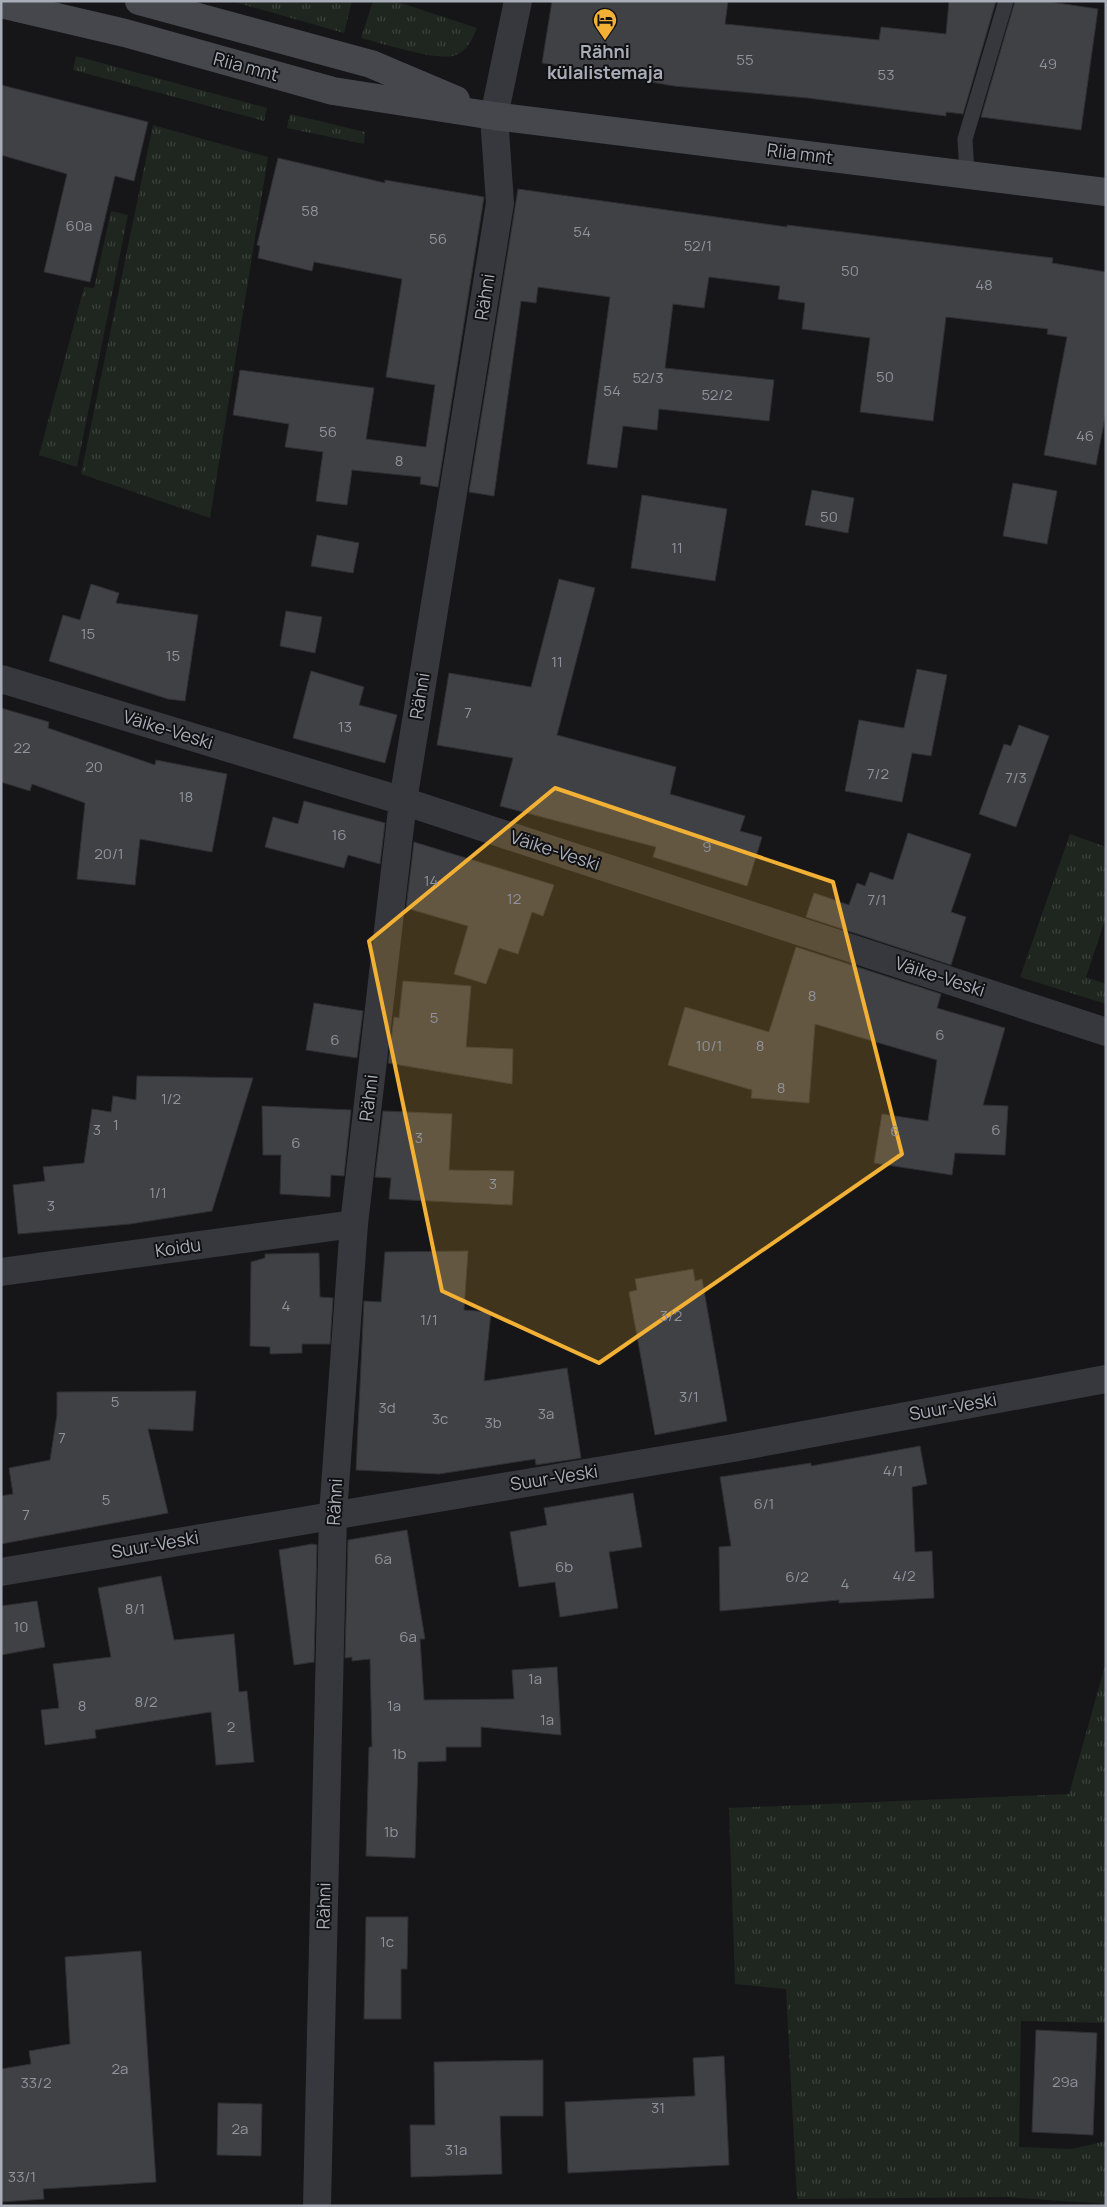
<svg xmlns="http://www.w3.org/2000/svg" width="1107" height="2207" viewBox="0 0 1107 2207" font-family="Manrope,sans-serif">
<style>
.grass{fill:url(#grass-tufts)}
.building{fill:#404145;stroke:#303034}
.lines{fill:none;stroke-linecap:round;stroke-linejoin:round}
.service{stroke:#37383d;stroke-width:15}
.minor{stroke:#37383d;stroke-width:28}
.secondary{stroke:#45474d;stroke-width:28}
.marked{fill:#f2b134;fill-opacity:0.2;stroke:#f2b134;stroke-width:4;stroke-linejoin:round}
.labels{text-anchor:middle;stroke-width:4;stroke-linejoin:round;paint-order:stroke}
.number-label{font-size:15px;fill:#8e929b}
.poi-label{font-size:18px;font-weight:bold;fill:#a8adb8;stroke:#111113}
.street-label{font-size:18px;fill:#a8adb8;stroke:#111113}
</style>
<defs>
<pattern id="grass-tufts" width="24" height="20" patternUnits="userSpaceOnUse" patternTransform="scale(1.25)"><rect width="24" height="20" fill="#1e261f"/><path d="M3 7l-1-3M5 7V3M7 7l1-3M15 17l-1-3M17 17v-4M19 17l1-3" fill="none" stroke="#3c433d"/></pattern>
</defs>
<rect width="100%" height="100%" fill="#161618"/>
<g class="grass">
<path d="M231,1H352L344,33Z"/>
<path d="M373,1H395L477,28C473,38 467,51 456,55C438,62 381,43 361,38Z"/>
<path d="M76,56L267,108L264,121L73,70Z"/>
<path d="M290,114L365,132L364,144L287,128Z"/>
<path d="M153,125L268,157L210,518L81,474Z"/>
<path d="M111,211L128,215L77,467L39,455L84,287L94,288Z"/>
<path d="M1070,834L1106,847V917L1086,977L1106,984V1004L1020,977Z"/>
<path d="M1106,1662V2023L1021,2021L1019,2147L1072,2149L1106,2141V2204L1006,2197L797,2199L786,1989L735,1984L729,1808L1069,1794Z"/>
</g>
<g class="building">
<path d="M552,1H728L725,24L879,40L881,27L946,34L949,1H996L963,114L946,112V116L808,98L674,86L542,63Z"/>
<path d="M1015,1H1044L1098,9L1081,130L981,117Z"/>
<path d="M1,85L148,122L134,181L115,176L90,282L44,272L67,174L1,155Z"/>
<path d="M278,158L385,183V180L484,197L438,487L420,484L421,477L352,470L347,505L316,501L323,452L285,447L289,424L233,415L240,370L374,388L366,439L426,447L435,385L386,377L402,279L314,262L312,271L258,258L260,246L257,245Z"/>
<path d="M518,189L787,227V225L1053,258L1052,263L1106,272V412L1096,465L1044,455L1067,337L1047,334L1048,329L946,317L933,421L860,412L870,338L802,329L805,303L778,299L780,286L709,277L704,308L673,304L665,368L774,380L769,421L659,409L657,430L623,426L617,468L587,464L610,297L538,287L536,303L521,301L494,496L469,492Z"/>
<path d="M1013,483L1057,491L1047,544L1003,536Z"/>
<path d="M812,490L854,498L848,533L805,525Z"/>
<path d="M642,495L727,509L715,581L631,568Z"/>
<path d="M317,535L359,543L353,573L311,566Z"/>
<path d="M559,579L595,588L557,735L676,767L670,794L745,816L740,831L762,837L747,886L653,857L656,847L500,806L513,758L437,745L449,673L531,687Z"/>
<path d="M91,584L119,593L116,603L198,615L185,701L168,699L49,661L63,615L80,620Z"/>
<path d="M286,611L322,617L315,653L280,646Z"/>
<path d="M917,669L947,675L931,756L912,753L902,802L845,791L859,720L904,728Z"/>
<path d="M311,671L364,687L359,705L397,715L385,763L293,738Z"/>
<path d="M1,708L49,722L48,728L155,765L156,760L227,774L212,852L140,839L135,885L77,879L85,803L32,784L30,791L1,782Z"/>
<path d="M1019,725L1049,736L1016,827L979,814L1004,744L1011,746Z"/>
<path d="M304,801L385,823L380,864L348,855L344,868L265,847L273,817L298,824Z"/>
<path d="M908,833L971,854L951,912L966,917L951,965L806,917L814,893L849,905L857,883L865,886L870,872L893,880Z"/>
<path d="M414,842L554,885L543,916L532,912L518,954L499,948L486,984L454,974L468,926L406,908Z"/>
<path d="M796,947L941,994L937,1008L1005,1028L983,1105L1008,1106L1005,1155L955,1153L952,1175L874,1163L882,1114L928,1121L937,1060L815,1024L809,1103L751,1098L752,1090L668,1065L685,1007L769,1032Z"/>
<path d="M403,981L471,986L466,1047L513,1049L512,1084L388,1063L394,1017L399,1018Z"/>
<path d="M314,1003L363,1011L357,1058L306,1050Z"/>
<path d="M137,1076L253,1078L212,1211L130,1224L18,1234L13,1185L45,1181L43,1167L84,1163L92,1109L111,1112L113,1096L136,1100Z"/>
<path d="M262,1106L351,1110L344,1176L331,1175L330,1197L280,1194L281,1155H263Z"/>
<path d="M383,1111L452,1114L449,1170L514,1171L512,1205L389,1199L391,1178L375,1177Z"/>
<path d="M468,1251L464,1310L491,1312L484,1381L567,1368L581,1458L536,1465L535,1459L439,1474L356,1470L364,1301L381,1302L385,1252Z"/>
<path d="M319,1253L320,1297L333,1298L330,1344H302V1353L270,1354V1347L250,1346L251,1262L265,1258V1254Z"/>
<path d="M693,1269L695,1281L702,1279L727,1421L655,1435L629,1292L637,1290L635,1279Z"/>
<path d="M196,1391L193,1431L148,1429L168,1513L1,1544V1496L13,1494L9,1468L50,1460L57,1415V1392Z"/>
<path d="M920,1446L927,1484L912,1487L915,1552L932,1551L934,1598L839,1603V1600L720,1611L719,1547L731,1546L720,1477L811,1463V1466Z"/>
<path d="M633,1493L642,1547L609,1552L618,1608L560,1617L555,1582L519,1587L510,1532L547,1525L544,1508Z"/>
<path d="M407,1530L425,1639H420L424,1700L514,1699L512,1670L557,1667L561,1735L481,1727V1747H446V1761L418,1762L415,1858L366,1856L369,1747H372L370,1659L352,1661V1657L345,1658L348,1540Z"/>
<path d="M312,1544L317,1545L314,1662L294,1665L279,1550Z"/>
<path d="M161,1576L174,1640L234,1634L239,1692L247,1691L254,1762L216,1765L211,1712L95,1730L96,1738L45,1745L41,1710L59,1708L53,1664L111,1657L98,1588Z"/>
<path d="M37,1601L45,1647L1,1655V1606Z"/>
<path d="M366,1917H408L407,1969H401V2019H364Z"/>
<path d="M141,1951L156,2182L43,2189L44,2199L1,2202V2069L31,2064L29,2051L70,2044L65,1957Z"/>
<path d="M1036,2030L1097,2033L1093,2135L1032,2132Z"/>
<path d="M724,2056L729,2165L568,2173L565,2102L695,2096L693,2058Z"/>
<path d="M543,2060V2116H500L502,2174L411,2177L410,2125H435L434,2062Z"/>
<path d="M218,2103L262,2104L261,2156L217,2155Z"/>
</g>
<g class="lines">
<path class="service" d="M967,174L965,139L1006,1"/>
<g class="minor">
<path d="M1,679L403,801L1106,1032"/>
<path d="M1,1272L354,1224"/>
<path d="M1,1572L733,1448L1106,1379"/>
<path d="M317,2206L333,1514L354,1224L403,801L500,203L494,116L518,1"/>
</g>
<g class="secondary">
<path d="M139,1L371,64L456,100"/>
<path d="M1,4L125,33L333,91L494,116L1106,192"/>
</g>
</g>
<path class="marked" d="M555,788L833,882L902,1154L599,1363L442,1291L369,941Z"/>
<defs>
<g id="hotel-pin" transform="scale(1.25)"><path d="M0 17L-7.5 6A9.5 9.5 0 1 1 7.5 6Z" fill="#f2b134" stroke="#111113"/><path d="M-6-4.5h1.5V1H6V5H4.5V3h-9V5H-6ZM-4 0a1.8 1.8 0 1 1 3.6 0ZM.5 0V-2.5h3Q6-2.5 6 0Z" fill="#111"/></g>
</defs>
<g fill-rule="evenodd">
<use href="#hotel-pin" x="605" y="20"/>
</g>
<g class="labels">
<g class="number-label">
<text x="745" y="65">55</text>
<text x="1048" y="69">49</text>
<text x="886" y="80">53</text>
<text x="310" y="216">58</text>
<text x="79" y="231">60a</text>
<text x="582" y="237">54</text>
<text x="438" y="244">56</text>
<text x="698" y="251">52/1</text>
<text x="850" y="276">50</text>
<text x="984" y="290">48</text>
<text x="885" y="382">50</text>
<text x="648" y="383">52/3</text>
<text x="612" y="396">54</text>
<text x="717" y="400">52/2</text>
<text x="328" y="437">56</text>
<text x="1085" y="441">46</text>
<text x="399" y="466">8</text>
<text x="829" y="522">50</text>
<text x="677" y="553">11</text>
<text x="88" y="639">15</text>
<text x="173" y="661">15</text>
<text x="557" y="667">11</text>
<text x="468" y="718">7</text>
<text x="345" y="732">13</text>
<text x="22" y="753">22</text>
<text x="94" y="772">20</text>
<text x="878" y="779">7/2</text>
<text x="1016" y="783">7/3</text>
<text x="186" y="802">18</text>
<text x="339" y="840">16</text>
<text x="707" y="852">9</text>
<text x="109" y="859">20/1</text>
<text x="431" y="886">14</text>
<text x="514" y="904">12</text>
<text x="877" y="905">7/1</text>
<text x="812" y="1001">8</text>
<text x="434" y="1023">5</text>
<text x="940" y="1040">6</text>
<text x="335" y="1045">6</text>
<text x="709" y="1051">10/1</text>
<text x="760" y="1051">8</text>
<text x="781" y="1093">8</text>
<text x="171" y="1104">1/2</text>
<text x="116" y="1130">1</text>
<text x="97" y="1135">3</text>
<text x="996" y="1135">6</text>
<text x="895" y="1136">6</text>
<text x="419" y="1143">3</text>
<text x="296" y="1148">6</text>
<text x="493" y="1189">3</text>
<text x="158" y="1198">1/1</text>
<text x="51" y="1211">3</text>
<text x="286" y="1311">4</text>
<text x="671" y="1321">3/2</text>
<text x="429" y="1325">1/1</text>
<text x="689" y="1402">3/1</text>
<text x="115" y="1407">5</text>
<text x="387" y="1413">3d</text>
<text x="546" y="1419">3a</text>
<text x="440" y="1424">3c</text>
<text x="493" y="1428">3b</text>
<text x="62" y="1443">7</text>
<text x="893" y="1476">4/1</text>
<text x="106" y="1505">5</text>
<text x="764" y="1509">6/1</text>
<text x="26" y="1520">7</text>
<text x="383" y="1564">6a</text>
<text x="564" y="1572">6b</text>
<text x="904" y="1581">4/2</text>
<text x="797" y="1582">6/2</text>
<text x="845" y="1589">4</text>
<text x="135" y="1614">8/1</text>
<text x="21" y="1632">10</text>
<text x="408" y="1642">6a</text>
<text x="535" y="1684">1a</text>
<text x="146" y="1707">8/2</text>
<text x="82" y="1711">8</text>
<text x="394" y="1711">1a</text>
<text x="547" y="1725">1a</text>
<text x="231" y="1732">2</text>
<text x="399" y="1759">1b</text>
<text x="391" y="1837">1b</text>
<text x="387" y="1947">1c</text>
<text x="120" y="2074">2a</text>
<text x="1065" y="2087">29a</text>
<text x="36" y="2088">33/2</text>
<text x="658" y="2113">31</text>
<text x="240" y="2134">2a</text>
<text x="456" y="2155">31a</text>
<text x="22" y="2182">33/1</text>
</g>
<g class="poi-label">
<text x="605" y="58">Rähni<tspan x="605" dy="21">külalistemaja</tspan></text>
</g>
<g class="street-label">
<text transform="translate(246 67) rotate(15)" y="6">Riia mnt</text>
<text transform="translate(800 154) rotate(7)" y="6">Riia mnt</text>
<text transform="translate(485 297) rotate(-81)" y="6">Rähni</text>
<text transform="translate(420 696) rotate(-81)" y="6">Rähni</text>
<text transform="translate(168 730) rotate(17)" y="6">Väike-Veski</text>
<text transform="translate(555 851) rotate(18)" y="6">Väike-Veski</text>
<text transform="translate(940 977) rotate(18)" y="6">Väike-Veski</text>
<text transform="translate(369 1098) rotate(-83)" y="6">Rähni</text>
<text transform="translate(178 1248) rotate(-8)" y="6">Koidu</text>
<text transform="translate(953 1407) rotate(-10)" y="6">Suur-Veski</text>
<text transform="translate(554 1478) rotate(-9)" y="6">Suur-Veski</text>
<text transform="translate(335 1502) rotate(-87)" y="6">Rähni</text>
<text transform="translate(155 1545) rotate(-10)" y="6">Suur-Veski</text>
<text transform="translate(324 1906) rotate(-89)" y="6">Rähni</text>
</g>
</g>
<rect width="1107" height="2207" fill="none" stroke="#a8adb8" stroke-width="5"/>
</svg>
